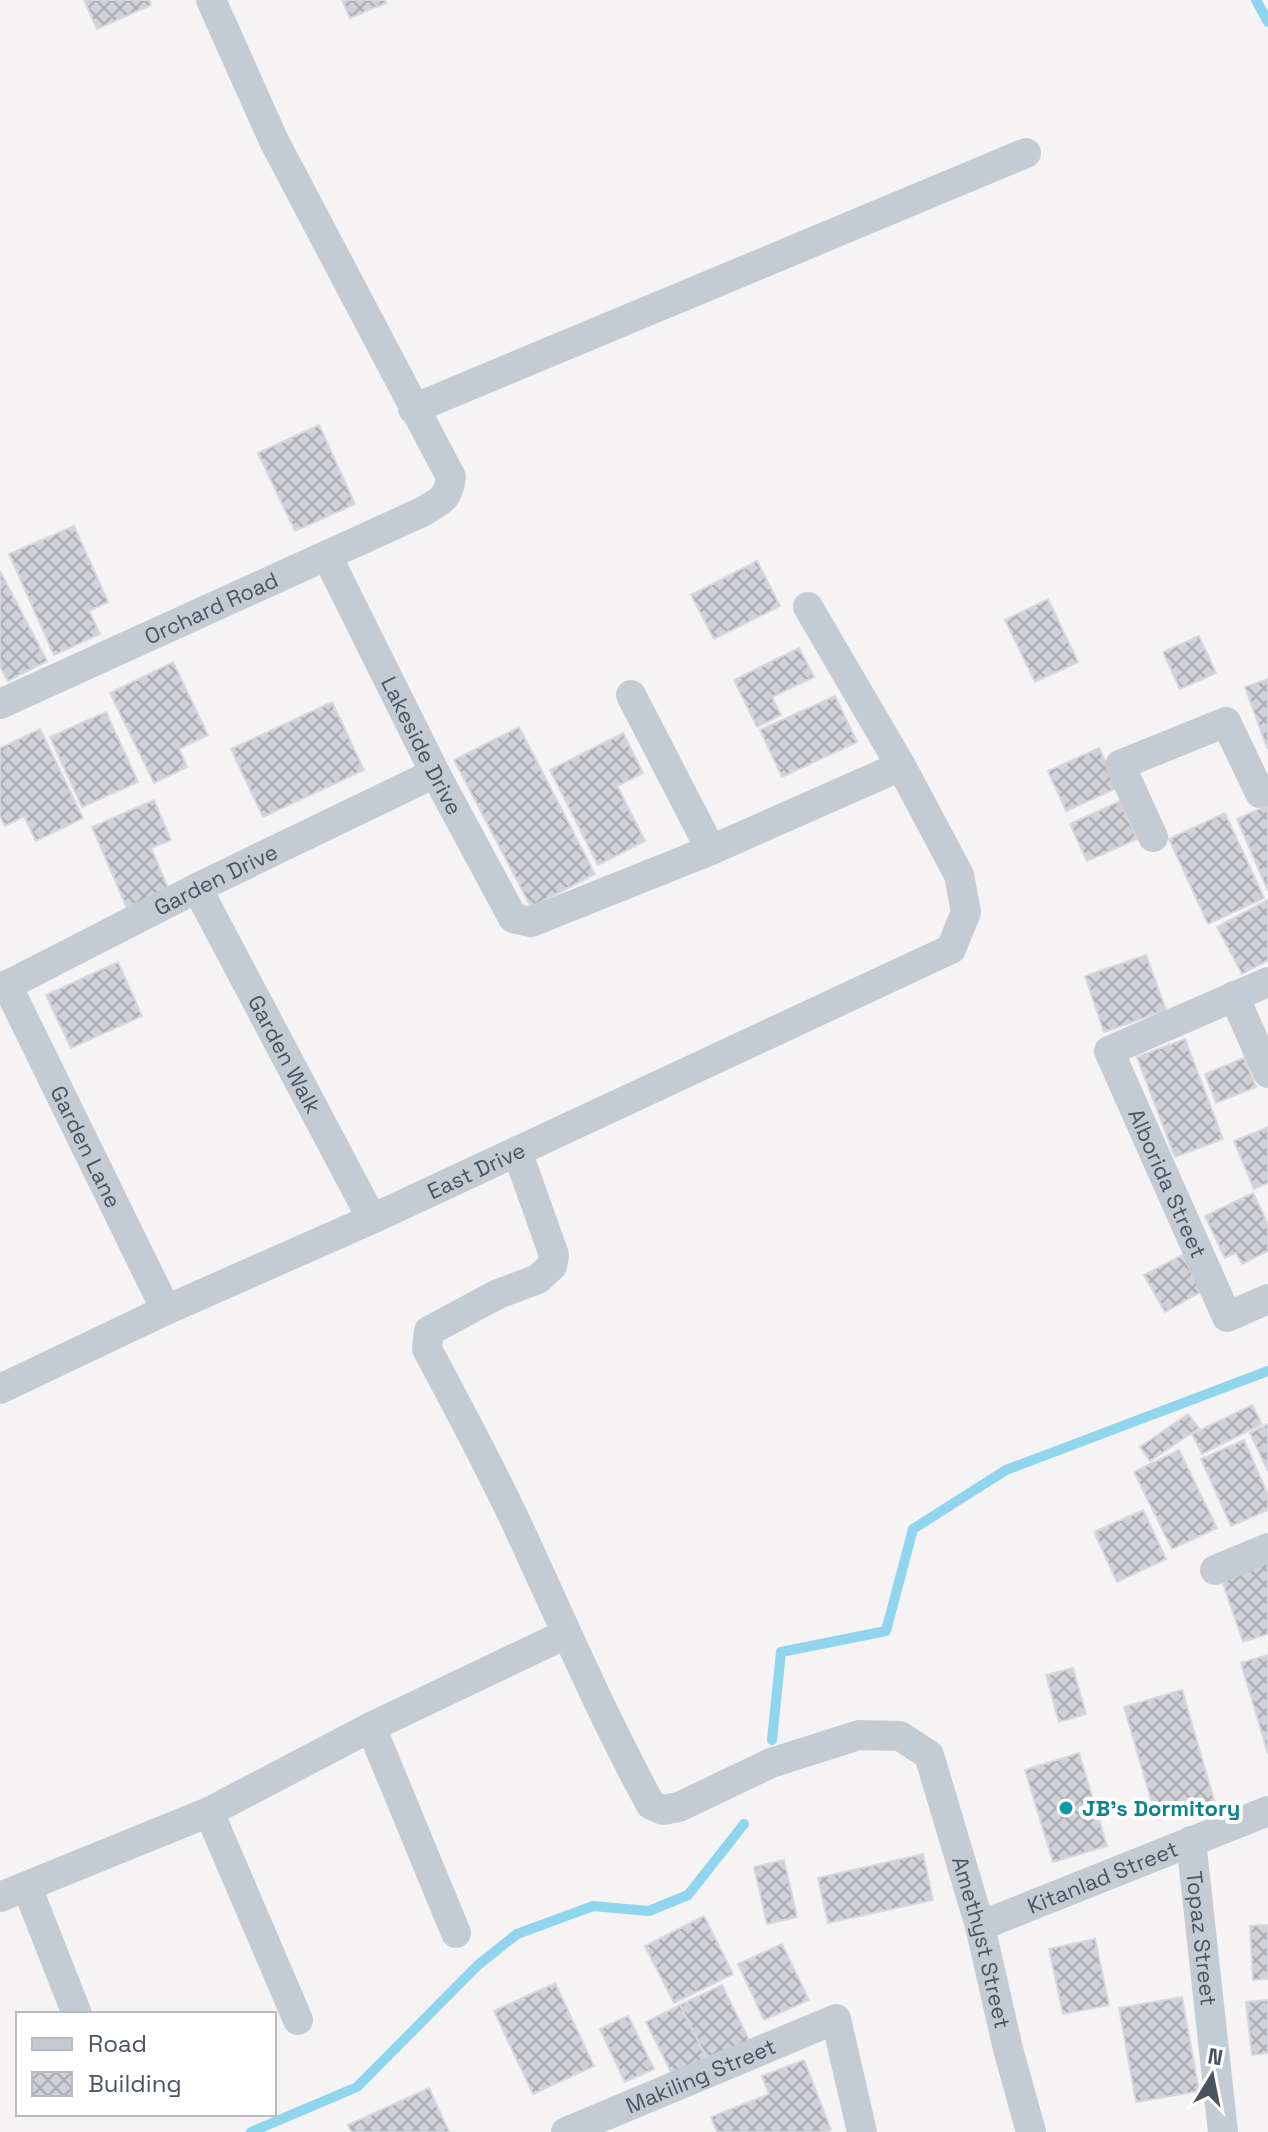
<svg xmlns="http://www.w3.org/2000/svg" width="1268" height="2132" viewBox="0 0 1268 2132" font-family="'Space Grotesk',sans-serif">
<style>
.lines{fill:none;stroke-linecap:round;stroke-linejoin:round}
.stream{stroke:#8fd5ee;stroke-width:10}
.building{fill:url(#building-cross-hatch);stroke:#d7d8de;stroke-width:2}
.street{stroke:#c3ccd4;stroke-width:30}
.culture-dot{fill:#0f9aa8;stroke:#fff;stroke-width:3}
.labels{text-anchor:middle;stroke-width:8;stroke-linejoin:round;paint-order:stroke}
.street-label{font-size:22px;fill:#4a5461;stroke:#fff}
.culture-label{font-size:22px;font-weight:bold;fill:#0d838f;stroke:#fff;text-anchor:start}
</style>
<defs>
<pattern id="building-cross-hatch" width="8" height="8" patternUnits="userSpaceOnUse" patternTransform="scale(2)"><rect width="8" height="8" fill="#cfd1d7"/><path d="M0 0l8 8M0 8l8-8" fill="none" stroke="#aaacb2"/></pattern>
</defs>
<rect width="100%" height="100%" fill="#f5f3f3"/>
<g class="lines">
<g class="stream">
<path d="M1256,0L1268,22"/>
<path d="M772,1740L781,1652L886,1631L913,1529L1006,1470L1268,1371"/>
<path d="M251,2132L357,2087L478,1965L517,1934L593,1906L649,1911L688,1895L744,1824"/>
</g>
</g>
<g class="building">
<path d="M84,0H149L151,5L97,29Z"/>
<path d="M342,0H385L386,3L350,18Z"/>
<path d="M319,425L355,504L295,531L258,453Z"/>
<path d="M74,526L108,602L89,611L100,634L54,655L9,554Z"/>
<path d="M757,561L780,606L714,639L691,595Z"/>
<path d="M0,571L47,661L8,681L0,667Z"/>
<path d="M1048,599L1078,662L1035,682L1005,620Z"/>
<path d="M1199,636L1216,673L1180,689L1163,652Z"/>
<path d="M799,648L814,677L772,697L781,715L757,727L734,680Z"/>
<path d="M173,662L208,735L179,749L187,767L154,783L110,693Z"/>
<path d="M1268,679V748H1267L1245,687Z"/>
<path d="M835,696L857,742L782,777L760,730Z"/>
<path d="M332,702L364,770L263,817L231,749Z"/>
<path d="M106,712L138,782L82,807L50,737Z"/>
<path d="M519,727L595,874L531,907L454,760Z"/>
<path d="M40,729L83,818L36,841L24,816L5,826L0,816V748Z"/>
<path d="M623,733L643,773L617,786L645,841L598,865L550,770Z"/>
<path d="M1099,748L1117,788L1066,811L1048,771Z"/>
<path d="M154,800L171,840L151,848L171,895L129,913L92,827Z"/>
<path d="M1120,801L1137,839L1087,861L1070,824Z"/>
<path d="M1268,805V891L1237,819Z"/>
<path d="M1225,813L1264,898L1208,924L1169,839Z"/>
<path d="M1268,900V960L1242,974L1217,927Z"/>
<path d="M1146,955L1166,1010L1104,1032L1085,976Z"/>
<path d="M118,962L142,1016L71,1048L46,995Z"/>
<path d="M1185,1039L1223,1139L1175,1157L1137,1057Z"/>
<path d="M1244,1058L1256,1087L1216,1103L1205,1074Z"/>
<path d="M1268,1127V1183L1254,1189L1234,1141Z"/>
<path d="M1253,1193L1268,1224V1251L1242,1264L1236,1253L1225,1258L1205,1216Z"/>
<path d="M1182,1255L1202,1291L1165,1312L1144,1275Z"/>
<path d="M1252,1405L1262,1424L1202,1454L1192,1434Z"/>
<path d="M1188,1414L1199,1428L1150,1461L1140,1447Z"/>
<path d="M1268,1424V1471L1250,1433Z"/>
<path d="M1244,1440L1268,1495V1510L1231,1526L1201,1459Z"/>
<path d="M1179,1450L1217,1528L1172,1549L1134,1472Z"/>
<path d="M1143,1510L1166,1559L1117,1582L1094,1532Z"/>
<path d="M1268,1563V1634L1243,1642L1220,1575Z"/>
<path d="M1268,1655V1754L1241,1663Z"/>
<path d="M1073,1668L1086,1714L1059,1722L1046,1675Z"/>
<path d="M1182,1690L1215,1803L1157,1820L1124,1707Z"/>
<path d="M1079,1753L1107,1846L1053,1862L1025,1770Z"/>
<path d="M923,1854L933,1900L828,1923L818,1878Z"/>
<path d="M784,1860L797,1917L767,1924L754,1867Z"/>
<path d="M704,1916L733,1974L674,2003L645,1946Z"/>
<path d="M1268,1925V1979L1253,1980L1250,1926Z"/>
<path d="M1095,1939L1109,2005L1063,2014L1049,1949Z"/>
<path d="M782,1944L809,2000L764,2020L738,1964Z"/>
<path d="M555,1983L594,2066L533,2094L494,2011Z"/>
<path d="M722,1985L751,2044L710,2065L680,2005Z"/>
<path d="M1182,1997L1199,2091L1136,2102L1119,2008Z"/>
<path d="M1268,2000V2053L1252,2055L1246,2002Z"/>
<path d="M680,2005L710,2065L676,2082L646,2022Z"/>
<path d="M628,2016L654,2069L625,2082L600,2029Z"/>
<path d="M804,2060L831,2130L825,2132H717L711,2117L769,2094L762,2076Z"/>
<path d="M429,2088L449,2132H351L348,2125Z"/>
</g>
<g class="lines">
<g class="street">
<path d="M413,409L1026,153"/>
<path id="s1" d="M327,556L435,773L513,918L531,922L711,850L901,766"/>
<path d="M631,695L711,850"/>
<path id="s2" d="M0,704L422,512C440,501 448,500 451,477L274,141L211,0"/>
<path d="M1153,837L1120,765L1226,722L1260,793L1268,790"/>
<path id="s3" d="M197,888L372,1219"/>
<path id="s4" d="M1268,982L1109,1051L1227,1317L1268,1299"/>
<path id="s5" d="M7,985L166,1310"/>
<path id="s6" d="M0,989L197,888L435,773"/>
<path d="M1234,996L1268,1073"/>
<path id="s7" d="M517,1151L554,1255L552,1266L538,1279L498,1294L429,1331L427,1349C457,1405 487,1461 514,1518C559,1614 600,1712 651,1805L663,1810L679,1807L771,1763L859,1735L900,1736L929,1755L980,1926L1008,2049L1031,2132"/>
<path id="s8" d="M0,1389L166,1310L372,1219L951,949L966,912L959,875L901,766L808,607"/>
<path d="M1215,1570L1268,1548"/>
<path d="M371,1727L456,1933"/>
<path d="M209,1812L298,2020"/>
<path id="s9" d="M1191,1841L1223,2132"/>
<path d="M27,1887L77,2014"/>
<path d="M0,1897L209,1812L371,1727L566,1634"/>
<path id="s10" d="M980,1926L1268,1811"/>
<path id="s11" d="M566,2132L836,2019L862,2132"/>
</g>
</g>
<circle class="culture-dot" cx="1066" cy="1808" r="8"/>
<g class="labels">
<g class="street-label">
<text dy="8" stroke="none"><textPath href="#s2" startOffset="232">Orchard Road</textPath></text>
<text dy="8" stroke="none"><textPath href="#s1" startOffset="212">Lakeside Drive</textPath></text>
<text dy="8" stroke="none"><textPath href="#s6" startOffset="242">Garden Drive</textPath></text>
<text dy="8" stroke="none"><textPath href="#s3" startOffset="188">Garden Walk</textPath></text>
<text dy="8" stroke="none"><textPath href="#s5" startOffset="180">Garden Lane</textPath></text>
<text dy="8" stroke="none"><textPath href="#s8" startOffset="524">East Drive</textPath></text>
<text dy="8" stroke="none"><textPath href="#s4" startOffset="318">Alborida Street</textPath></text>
<text dy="8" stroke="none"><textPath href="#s10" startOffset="132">Kitanlad Street</textPath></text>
<text dy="8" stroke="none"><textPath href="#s9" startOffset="98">Topaz Street</textPath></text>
<text dy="8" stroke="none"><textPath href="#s7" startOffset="1282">Amethyst Street</textPath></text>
<text dy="8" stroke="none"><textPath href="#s11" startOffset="146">Makiling Street</textPath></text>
</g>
<g class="culture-label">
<text x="1082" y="1816">JB's Dormitory</text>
</g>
</g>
<rect x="16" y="2012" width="260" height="104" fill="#ffffff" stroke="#b7bbc0" stroke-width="2"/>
<rect x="32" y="2038" width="40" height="12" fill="#c3ccd4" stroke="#b7bbc0" stroke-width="2"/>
<text x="88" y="2052" font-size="24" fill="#4a5461">Road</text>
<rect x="32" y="2072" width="40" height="24" fill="url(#building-cross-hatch)" stroke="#b7bbc0" stroke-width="2"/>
<text x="88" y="2092" font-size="24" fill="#4a5461">Building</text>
<g transform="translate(1212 2076) rotate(10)" stroke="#ffffff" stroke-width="6" paint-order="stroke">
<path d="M0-6L14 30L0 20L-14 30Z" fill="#4a5461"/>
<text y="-12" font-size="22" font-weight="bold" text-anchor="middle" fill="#4a5461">N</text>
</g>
</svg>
